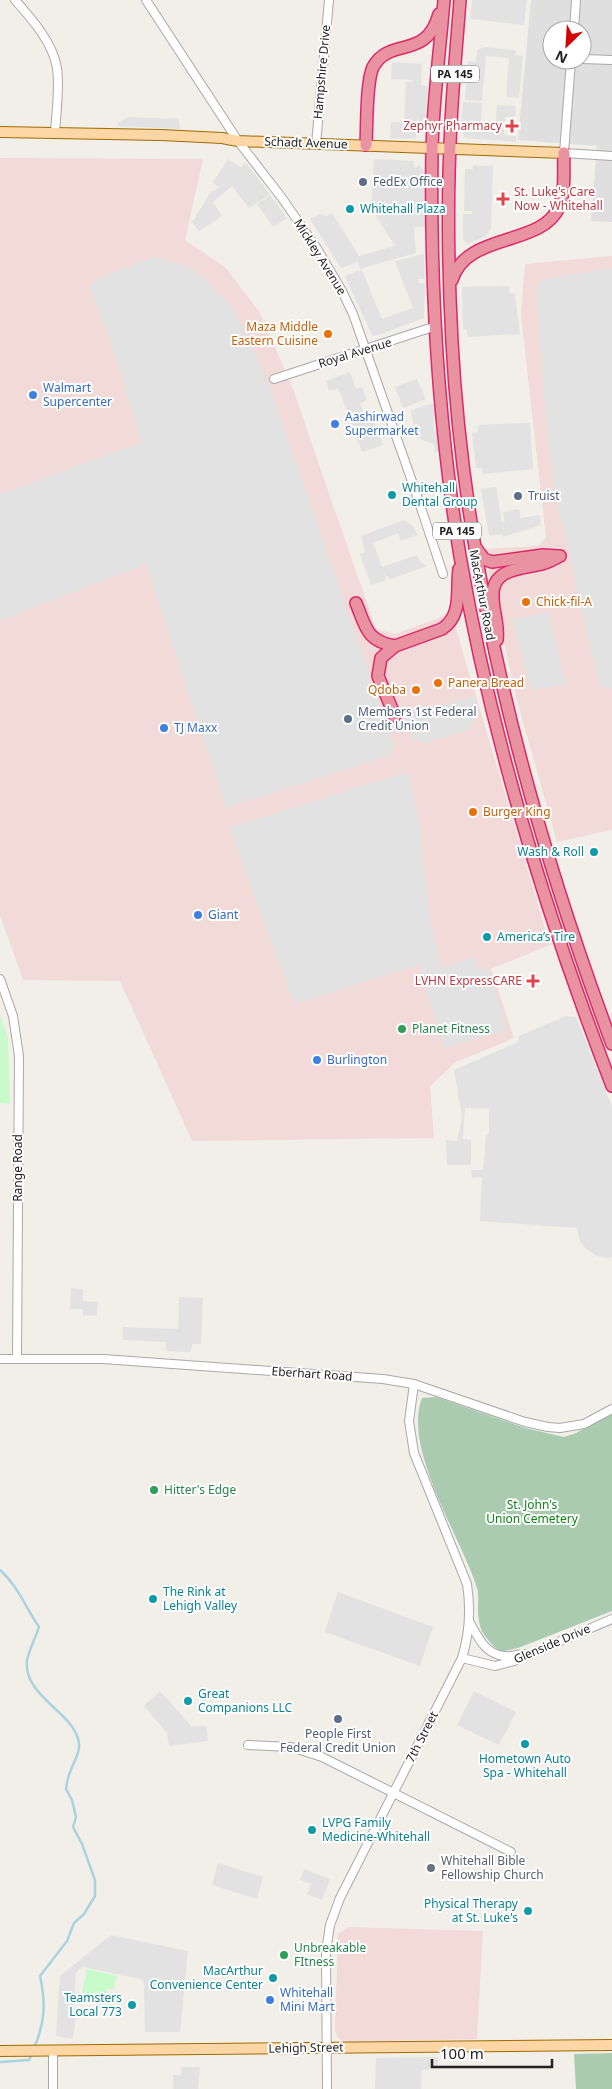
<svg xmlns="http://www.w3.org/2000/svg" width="612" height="2089" viewBox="0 0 612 2089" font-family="'Noto Sans',sans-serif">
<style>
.residential{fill:#e0dfdf;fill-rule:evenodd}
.commercial{fill:#f2dad9}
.cemetery{fill:#aacbaf}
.park{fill:#c8facc}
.parking{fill:#e2e2e2}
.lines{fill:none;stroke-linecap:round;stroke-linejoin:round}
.stream{stroke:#aad3df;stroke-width:2.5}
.minor-casing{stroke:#a9a9a9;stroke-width:10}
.major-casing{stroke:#a06b00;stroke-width:12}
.highway-casing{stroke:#dc2a67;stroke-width:14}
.minor{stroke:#fff;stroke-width:8}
.major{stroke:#fcd6a4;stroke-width:10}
.highway{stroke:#e892a2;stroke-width:11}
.health-dot{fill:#e0444e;stroke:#fff;stroke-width:2}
.service-dot{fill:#5c6f8a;stroke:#fff;stroke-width:2}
.culture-dot{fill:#0f9aa8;stroke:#fff;stroke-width:2}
.food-dot{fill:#e8710a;stroke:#fff;stroke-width:2}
.shop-dot{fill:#3f7fe0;stroke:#fff;stroke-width:2}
.leisure-dot{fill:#2e9e5b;stroke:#fff;stroke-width:2}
.worship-dot{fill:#6b7280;stroke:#fff;stroke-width:2}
.labels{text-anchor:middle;stroke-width:4;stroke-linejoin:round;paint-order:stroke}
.shield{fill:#fff;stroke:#646464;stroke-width:1}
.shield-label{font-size:11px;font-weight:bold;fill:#222}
.street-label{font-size:12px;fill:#222;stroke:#fff}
.health-label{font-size:12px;fill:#be3a42;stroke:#fff;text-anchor:end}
.service-label{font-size:12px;fill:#4e5e75;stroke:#fff;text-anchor:start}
.culture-label{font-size:12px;fill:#0d838f;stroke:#fff;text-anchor:start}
.food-label{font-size:12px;fill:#c56008;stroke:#fff;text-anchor:start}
.shop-label{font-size:12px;fill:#366cbe;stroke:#fff;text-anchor:start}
.leisure-label{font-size:12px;fill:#27864d;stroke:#fff;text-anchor:start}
.park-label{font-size:12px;fill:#0c8416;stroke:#fff}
.worship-label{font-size:12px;fill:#5b616d;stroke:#fff;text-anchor:start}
</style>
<rect width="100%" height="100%" fill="#f2efe9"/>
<path class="residential" d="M531,0H612V222L591,221L597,146L518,140ZM552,30H582V60H552Z"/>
<g class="commercial">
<path d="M0,158L203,159L185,240L226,268L260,313L293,389L376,629L395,634L444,616L450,609L550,945L491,969L514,1038L456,1062L430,1086L434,1138L192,1141L120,981L23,980L0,915Z"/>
<path d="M612,256V830L557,842L516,697L489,574L486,549L538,546L546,538L521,315L525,264Z"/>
<path d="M348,1927L483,1931L477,2039L344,2042L338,2038L335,2030L338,1934Z"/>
</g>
<g class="cemetery">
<path d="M436,1397L525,1428L564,1437L576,1433L612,1413V1611L518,1648L500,1652C483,1636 478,1630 478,1607C478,1600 479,1593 477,1588C461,1537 402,1448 422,1398Z"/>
<path d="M612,2053V2089H576L574,2054Z"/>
</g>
<g class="park">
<path d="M0,1015L8,1038L10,1104L0,1103Z"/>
<path d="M87,1969L117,1976L114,1989H107L106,1995L82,1993Z"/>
</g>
<g class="parking">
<path d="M472,0H527L524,25L470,19Z"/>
<path d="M485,47L516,50L515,55L523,56L519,98L506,97L509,58L486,56L482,101L465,100L468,61L476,62L477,50Z"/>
<path d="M392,62L422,64L421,85L428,86L425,129H417L416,138L409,139L390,138L391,122L410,123V121L404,120L406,82H412L413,80L391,79Z"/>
<path d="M463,102L482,103L481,121L496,122L497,105L516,106L515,117H505L504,135L516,136V142L465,138L461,129Z"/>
<path d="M128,117L179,119L180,129L118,126V123Z"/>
<path d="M228,159L240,167L246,163L270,194L249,208L232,186L213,202L222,216L199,231L192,222L211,192L219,188L213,182Z"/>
<path d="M374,159L414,161V168L419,165L422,168L424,174L418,177L425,178L426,227H414L416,253L360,269L358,262L341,268L310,219L319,214L327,216L332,213L359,256L395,246L371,208Z"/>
<path d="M473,165L493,166L491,229L484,237L467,244L463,239V214H472V211H464L465,169H473Z"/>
<path d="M270,195L287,218L273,227L257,204Z"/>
<path d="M424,254L425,279H418L419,283H425L424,318L375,336L372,335L345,276L362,270L382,319L413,308L395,261Z"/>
<path d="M154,257L189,267L211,286L231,307L246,333L269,385L394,745L390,755L226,808L146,564L0,620V494L142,442L110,341L89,287L99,278Z"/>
<path d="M612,268V688L608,689L602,686L599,682L580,605L567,541L555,498L545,408L536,291L537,285L546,278Z"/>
<path d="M509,286L510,293L515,294L520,334L468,337L467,330H463L462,287Z"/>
<path d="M350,372L356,389L362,387L367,400L360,403L365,417L372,415L383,445L362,452L338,388L329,391L326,381Z"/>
<path d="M417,379L426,399L403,408L395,387Z"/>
<path d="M434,403L436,417L433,419L434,430L437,432L439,451L435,453L434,444L415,437L411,410Z"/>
<path d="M530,423L533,469L483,474L482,468H476L472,433L478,432V425Z"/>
<path d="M496,487L502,522H505L503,512L519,509L521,518L539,515L541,525L503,537L502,534L489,536L481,489Z"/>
<path d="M404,520L413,526L418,535L401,541L398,533L373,543L382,567L417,555L420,561L427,566L391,579L384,574L386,580L371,585L360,554L365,552L361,536Z"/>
<path d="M548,612L566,684L531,691L512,619Z"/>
<path d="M474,695L478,713L469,729L425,744L412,739L404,717Z"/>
<path d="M399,774L409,776L420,826L430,919L442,968L475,957L478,970L488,967L507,1030L444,1047L418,965L294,1004L229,828Z"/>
<path d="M566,1016L576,1017L612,1106V1256L610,1258L599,1257L589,1251L580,1242L577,1228L480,1221L482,1177L472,1178L471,1170H483L486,1135L489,1134V1109L465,1108L463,1139L471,1140V1165H447L446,1140L457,1141L462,1117L454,1070L518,1042L519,1036Z"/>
<path d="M71,1288L83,1289V1301L98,1302L97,1316L83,1315V1309H70Z"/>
<path d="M179,1297L203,1298L201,1344H192L191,1352L166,1351V1342L122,1340L123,1327L178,1329Z"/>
<path d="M338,1592L433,1627L420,1666L325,1632Z"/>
<path d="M160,1691L192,1727L206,1726L208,1741L169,1746L167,1733L144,1706Z"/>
<path d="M474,1691L516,1712L499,1745L457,1725Z"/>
<path d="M218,1863L263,1877L257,1899L212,1885Z"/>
<path d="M304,1869L330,1879L322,1900L307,1894L311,1884L300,1880Z"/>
<path d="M111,1935L188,1951L180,2032H145L144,1983L141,1979L83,1967L76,1972L73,2015L76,2016L73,2039L56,2036L60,1976Z"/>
<path d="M438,2057V2069L422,2070L421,2089H375L376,2058Z"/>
<path d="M182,2067H200L198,2089H173V2075H181Z"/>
</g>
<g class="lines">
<g class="stream">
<path d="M0,1570C18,1586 26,1608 39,1627C36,1637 29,1650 27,1660C23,1698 76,1712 79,1744C80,1754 74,1761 71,1770C68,1776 67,1782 66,1789L72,1800L76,1817L73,1827L82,1844L95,1880V1896L84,1914L74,1923L67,1941L40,1976C46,2003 45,2023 34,2048"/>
<path d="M0,2062L29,2060L32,2054"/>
</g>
<g class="minor-casing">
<g id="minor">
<path d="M15,0C32,19 53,43 57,68C60,89 56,113 55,134"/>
<path d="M146,0L238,141L282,198L316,247L342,291L353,314L414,487L443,574"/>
<path d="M574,30L576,0"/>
<path d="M582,59L612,60"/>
<path d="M571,60L564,153L612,156"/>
<path d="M316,144L329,0"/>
<path d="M274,379L436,326"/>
<path d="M0,979L13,1016L19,1056L17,1359"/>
<path d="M0,1359H103L383,1379L414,1384L525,1422L548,1427L560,1428L584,1424L612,1409"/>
<path d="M470,1623C478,1637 485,1654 504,1656C510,1657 518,1654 524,1654"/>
<path d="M462,1658L495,1666L514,1661L612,1619"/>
<path d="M248,1745L291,1747L322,1757L511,1852"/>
<path d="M53,2051V2089"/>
<path d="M327,2089L326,1951L330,1925L340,1898L462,1658C470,1632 471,1610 467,1584L414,1453L409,1421L414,1384"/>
</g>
</g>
<g class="major-casing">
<g id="major">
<path d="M0,132L161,135L222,138L238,141L564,153"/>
<path d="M0,2051L612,2045"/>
</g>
</g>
<g class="highway-casing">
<g id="highway">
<path d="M444,0C440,50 433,100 432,150C430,284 438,423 460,556C491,737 546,915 612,1086"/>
<path d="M460,0C457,41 453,82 451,123C447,196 448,269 452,342C465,582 528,819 612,1044"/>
<path d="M366,145C367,127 366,82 373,67C390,36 426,61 439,14"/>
<path d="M452,280C466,232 542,247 559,207C566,191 563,170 564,153"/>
<path d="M476,548L484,559L492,562L543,555L558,556"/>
<path d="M356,603C366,627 366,641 395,646"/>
<path d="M497,640C499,625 493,611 493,597C491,568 522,569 542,564C549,562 554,559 560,556"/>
<path d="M395,716L378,676L381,658L395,646L442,629C463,615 456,590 459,569"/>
</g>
</g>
<use href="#minor" class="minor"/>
<use href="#major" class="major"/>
<use href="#highway" class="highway"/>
</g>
<g class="health-dot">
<path d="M509.5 118.5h5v5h5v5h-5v5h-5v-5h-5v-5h5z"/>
<path d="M500.5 191.5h5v5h5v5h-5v5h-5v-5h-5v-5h5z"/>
<path d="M530.5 973.5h5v5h5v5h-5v5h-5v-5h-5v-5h5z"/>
</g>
<g class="service-dot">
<circle cx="363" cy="182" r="5"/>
<circle cx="518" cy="496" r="5"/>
<circle cx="348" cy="719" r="5"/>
<circle cx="338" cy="1719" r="5"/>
</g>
<g class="culture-dot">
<circle cx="350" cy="209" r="5"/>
<circle cx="392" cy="495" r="5"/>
<circle cx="594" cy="852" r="5"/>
<circle cx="487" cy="937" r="5"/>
<circle cx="153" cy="1599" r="5"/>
<circle cx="188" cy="1701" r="5"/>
<circle cx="525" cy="1744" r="5"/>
<circle cx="312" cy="1830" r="5"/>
<circle cx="528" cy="1911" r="5"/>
<circle cx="273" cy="1978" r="5"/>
<circle cx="132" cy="2005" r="5"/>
</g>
<g class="food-dot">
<circle cx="328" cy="334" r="5"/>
<circle cx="526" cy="602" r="5"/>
<circle cx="438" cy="683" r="5"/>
<circle cx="416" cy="690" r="5"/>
<circle cx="473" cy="812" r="5"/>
</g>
<g class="shop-dot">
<circle cx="33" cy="395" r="5"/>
<circle cx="335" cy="424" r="5"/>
<circle cx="164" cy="728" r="5"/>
<circle cx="198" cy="915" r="5"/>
<circle cx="317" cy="1060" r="5"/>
<circle cx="270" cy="2000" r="5"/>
</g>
<g class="leisure-dot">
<circle cx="402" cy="1029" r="5"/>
<circle cx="154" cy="1490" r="5"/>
<circle cx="284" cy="1955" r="5"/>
</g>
<circle class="worship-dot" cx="431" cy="1868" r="5"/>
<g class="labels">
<g class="shield">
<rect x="431" y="65.5" width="48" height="17" rx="4"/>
<rect x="433" y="522.5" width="48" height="17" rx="4"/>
</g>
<g class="shield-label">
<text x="455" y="78">PA 145</text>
<text x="457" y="535">PA 145</text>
</g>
<g class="street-label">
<text transform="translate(322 72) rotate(-85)" y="4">Hampshire Drive</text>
<text transform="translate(306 143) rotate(2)" y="4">Schadt Avenue</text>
<text transform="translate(320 257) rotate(58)" y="4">Mickley Avenue</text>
<text transform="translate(355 353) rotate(-17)" y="4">Royal Avenue</text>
<text transform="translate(482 595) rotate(79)" y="4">MacArthur Road</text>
<text transform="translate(18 1168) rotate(-90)" y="4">Range Road</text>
<text transform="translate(312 1374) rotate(4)" y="4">Eberhart Road</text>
<text transform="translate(552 1644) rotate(-23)" y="4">Glenside Drive</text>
<text transform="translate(422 1737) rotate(-63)" y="4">7th Street</text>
<text transform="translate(306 2048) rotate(-1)" y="4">Lehigh Street</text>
</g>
<g class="health-label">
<text x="502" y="130">Zephyr Pharmacy</text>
<text x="514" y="196" text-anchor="start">St. Luke's Care<tspan x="514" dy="14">Now - Whitehall</tspan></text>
<text x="522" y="985">LVHN ExpressCARE</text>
</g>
<g class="service-label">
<text x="373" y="186">FedEx Office</text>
<text x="528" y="500">Truist</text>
<text x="358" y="716">Members 1st Federal<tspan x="358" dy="14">Credit Union</tspan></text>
<text x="338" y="1738" text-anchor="middle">People First<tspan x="338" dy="14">Federal Credit Union</tspan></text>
</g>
<g class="culture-label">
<text x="360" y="213">Whitehall Plaza</text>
<text x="402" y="492">Whitehall<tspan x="402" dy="14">Dental Group</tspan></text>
<text x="584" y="856" text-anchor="end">Wash &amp; Roll</text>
<text x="497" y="941">America’s Tire</text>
<text x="163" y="1596">The Rink at<tspan x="163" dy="14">Lehigh Valley</tspan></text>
<text x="198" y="1698">Great<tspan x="198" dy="14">Companions LLC</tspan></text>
<text x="525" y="1763" text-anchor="middle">Hometown Auto<tspan x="525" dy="14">Spa - Whitehall</tspan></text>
<text x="322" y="1827">LVPG Family<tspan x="322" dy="14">Medicine-Whitehall</tspan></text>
<text x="518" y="1908" text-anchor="end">Physical Therapy<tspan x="518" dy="14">at St. Luke's</tspan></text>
<text x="263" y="1975" text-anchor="end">MacArthur<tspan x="263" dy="14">Convenience Center</tspan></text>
<text x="122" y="2002" text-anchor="end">Teamsters<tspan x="122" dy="14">Local 773</tspan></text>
</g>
<g class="food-label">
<text x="318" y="331" text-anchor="end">Maza Middle<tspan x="318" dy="14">Eastern Cuisine</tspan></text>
<text x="536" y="606">Chick-fil-A</text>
<text x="448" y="687">Panera Bread</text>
<text x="406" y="694" text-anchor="end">Qdoba</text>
<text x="483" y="816">Burger King</text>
</g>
<g class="shop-label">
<text x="43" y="392">Walmart<tspan x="43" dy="14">Supercenter</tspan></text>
<text x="345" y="421">Aashirwad<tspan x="345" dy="14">Supermarket</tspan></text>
<text x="174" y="732">TJ Maxx</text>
<text x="208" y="919">Giant</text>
<text x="327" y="1064">Burlington</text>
<text x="280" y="1997">Whitehall<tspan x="280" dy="14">Mini Mart</tspan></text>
</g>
<g class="leisure-label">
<text x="412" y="1033">Planet Fitness</text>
<text x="164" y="1494">Hitter's Edge</text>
<text x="294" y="1952">Unbreakable<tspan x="294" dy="14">FItness</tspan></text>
</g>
<g class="park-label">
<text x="532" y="1509">St. John's<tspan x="532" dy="14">Union Cemetery</tspan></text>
</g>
<g class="worship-label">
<text x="441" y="1865">Whitehall Bible<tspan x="441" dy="14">Fellowship Church</tspan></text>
</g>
</g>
<g transform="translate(567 45) rotate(205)"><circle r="24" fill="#ffffff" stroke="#a7a7a7"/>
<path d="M0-4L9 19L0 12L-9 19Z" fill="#d40000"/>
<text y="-8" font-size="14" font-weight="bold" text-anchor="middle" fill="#222222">N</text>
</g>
<path d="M432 2059v8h120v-8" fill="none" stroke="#222222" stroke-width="2.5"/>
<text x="440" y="2059" font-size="15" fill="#222222" stroke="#ffffff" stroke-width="4" paint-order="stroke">100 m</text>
</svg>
